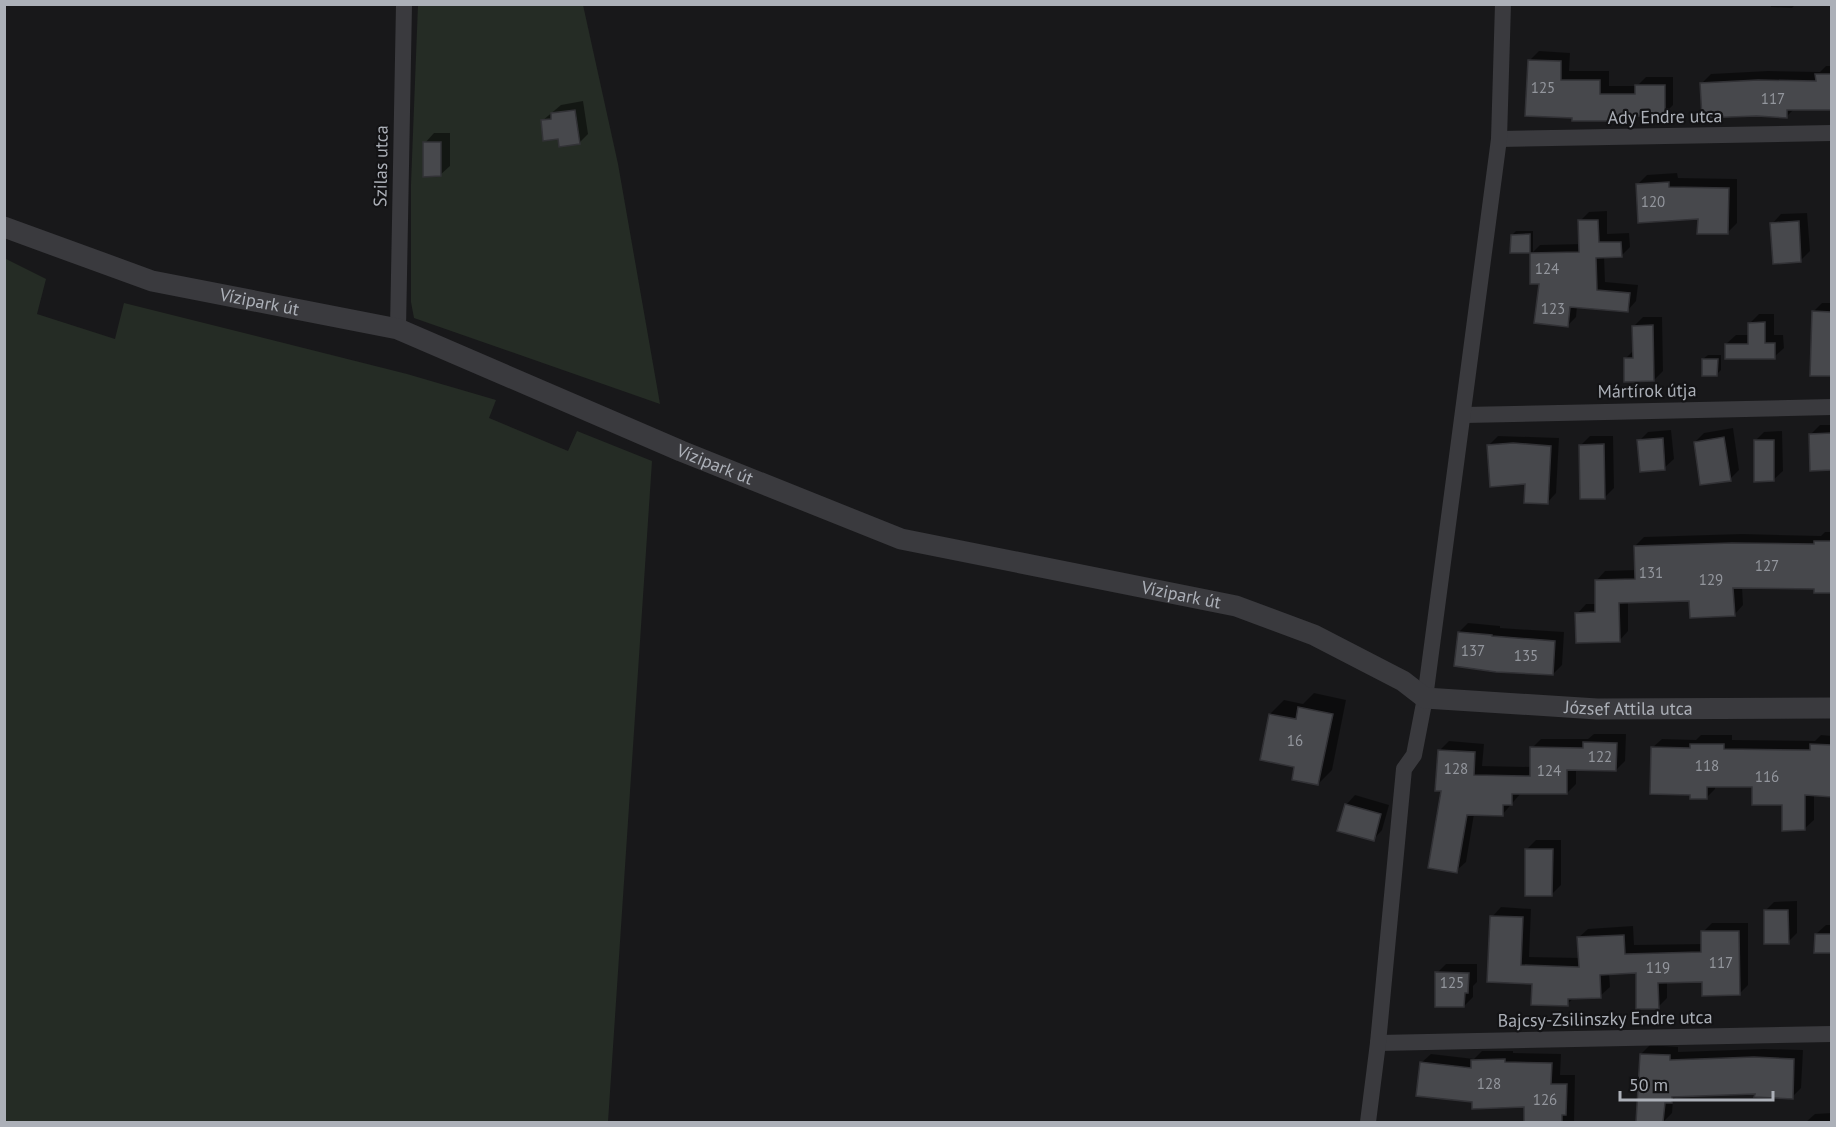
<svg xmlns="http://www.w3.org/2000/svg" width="1836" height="1127" viewBox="0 0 1836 1127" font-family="'PT Sans',sans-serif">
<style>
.green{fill:#252c25}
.shadow{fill:#0007}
.building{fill:#47484c;stroke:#323236;stroke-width:1.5}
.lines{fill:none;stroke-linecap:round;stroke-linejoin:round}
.minor{stroke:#3a3a3e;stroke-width:16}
.tertiary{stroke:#3a3a3e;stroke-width:21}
.labels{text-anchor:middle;stroke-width:4.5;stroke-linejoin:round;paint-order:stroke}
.number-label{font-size:15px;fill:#93969d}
.street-label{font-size:18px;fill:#acb0b8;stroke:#131315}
</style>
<rect width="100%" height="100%" fill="#18181a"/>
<g class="green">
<path d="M418,5H583L618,164L660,404L414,318L411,302V184Z"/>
<path d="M4,258L46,279L37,314L115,339L124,303L407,374L496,400L489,418L568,451L577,431L652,461L608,1122H5Z"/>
</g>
<g class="shadow">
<path d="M1771,4H1796L1792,8L1771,7Z"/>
<path d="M1539,51L1570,53L1569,71H1609V86H1637L1646,77H1673V105L1664,114L1616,115L1612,119L1530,60Z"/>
<path d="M1826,66H1832V109H1794L1787,116L1702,83L1711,74L1768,71L1820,72Z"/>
<path d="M583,101L588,134L579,143L560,137L542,121L561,105Z"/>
<path d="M434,133H450V166L440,175L425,143Z"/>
<path d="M1677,173L1678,178L1737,179V223L1728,232L1638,184L1647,175Z"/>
<path d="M1607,211V234L1629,233L1630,247L1621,256H1604L1605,282L1638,285L1636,301L1628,310L1577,306L1576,317L1567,326L1541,283H1532L1531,252L1512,251V235L1516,231H1533V252L1540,245L1581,244L1580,221L1589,212Z"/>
<path d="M1807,213L1810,251L1801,260L1772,224L1781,214Z"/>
<path d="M1822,303H1832L1830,375L1813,312Z"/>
<path d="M1759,314H1774V335H1783L1784,348L1774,357L1726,344L1736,335H1750V323Z"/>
<path d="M1643,317H1662L1663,371L1654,380L1625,359L1634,350V326Z"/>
<path d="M1708,355H1721V370L1717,374L1703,359Z"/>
<path d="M1820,425H1832V469L1811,434Z"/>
<path d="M1733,428L1739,470L1730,479L1695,442L1704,433Z"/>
<path d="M1671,430L1674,459L1664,468L1639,441L1648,432Z"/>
<path d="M1782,431L1783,471L1773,480L1755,441L1764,432Z"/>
<path d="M1498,436L1559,438L1556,493L1547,503L1489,445Z"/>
<path d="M1590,436H1613L1614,488L1605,497L1581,445Z"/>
<path d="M1825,532H1832V592L1816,588L1742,587L1743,605L1734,615L1691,599L1628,601V631L1619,641L1577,614L1586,604H1597L1596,581L1605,571L1636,570L1635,546L1644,537L1742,534L1821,536Z"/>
<path d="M1468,623L1500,626V628L1564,632L1562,665L1553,674L1459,632Z"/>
<path d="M1314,693L1346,700L1332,770L1318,784L1296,766L1270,714L1284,700L1303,704Z"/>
<path d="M1594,734H1626L1625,761L1616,770L1576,769V784L1567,793H1521L1502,815L1474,814L1466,862L1456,871L1443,790L1440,750L1449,741L1484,744L1482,766L1532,767V748L1541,739H1588Z"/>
<path d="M1701,735H1732V740L1815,741L1821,735L1832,736V795L1814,794V820L1804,829L1783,804L1753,786H1715V789L1706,798L1691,794L1652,748L1662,739L1696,740Z"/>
<path d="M1355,795L1389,805L1382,830L1373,840L1346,805Z"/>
<path d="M1536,840H1561V885L1552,894L1527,849Z"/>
<path d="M1797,901V933L1788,942L1765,911L1774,902Z"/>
<path d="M1501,907L1531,909L1529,957L1580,958L1578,938L1588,929L1633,926L1634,945L1703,944V932L1712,923H1748V985L1739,994L1703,981L1667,982V998L1658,1007L1637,971L1609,973L1610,987L1600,996L1574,998L1567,1004L1533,983L1489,980L1492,917Z"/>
<path d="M1826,925H1832V952L1816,934Z"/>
<path d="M1446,964H1477V982L1473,986V997L1464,1006L1437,973Z"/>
<path d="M1650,1045L1678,1047V1052L1764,1049L1803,1050L1801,1088L1792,1097L1756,1092L1677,1096L1673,1100L1672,1113L1663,1122L1641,1054Z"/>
<path d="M1482,1051H1513V1053L1561,1054L1560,1075H1575L1574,1122H1525L1526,1106L1474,1101L1421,1063L1431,1054L1474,1059Z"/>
<path d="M1832,1113V1122H1806L1815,1114Z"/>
</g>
<g class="building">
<path d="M1528,60L1561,61V80H1600V94H1635V85H1665V116H1613V121H1572V118L1525,116Z"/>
<path d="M1815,74H1832V110H1787V118L1757,116L1702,118L1700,83L1758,80L1816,81Z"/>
<path d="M575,110L580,144L559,147L558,139L543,141L541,120L551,119V113Z"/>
<path d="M423,142H441V176L423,177Z"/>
<path d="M1669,182V187L1729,188L1728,234H1697L1698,219L1638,223L1636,184Z"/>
<path d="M1578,220H1598L1599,242H1621L1622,257L1596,258L1597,290L1630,293L1628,312L1570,307L1568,327L1534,323L1539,284H1530V253L1579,252Z"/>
<path d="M1799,221L1801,262L1773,264L1770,223Z"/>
<path d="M1530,234V253H1510L1511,235Z"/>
<path d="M1812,311L1831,312V376H1810Z"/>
<path d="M1765,322V343H1775V359H1725V344H1748V323Z"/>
<path d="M1653,325L1654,381L1624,382V358H1633L1632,326Z"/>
<path d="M1702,359H1718L1717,376H1702Z"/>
<path d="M1832,433V470L1810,471L1809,434Z"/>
<path d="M1724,437L1731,481L1700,485L1694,442Z"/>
<path d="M1663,438L1665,470L1640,472L1637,440Z"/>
<path d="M1754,440H1774V481L1754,482Z"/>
<path d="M1513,443L1551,446L1548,504L1524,503L1525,484L1490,487L1487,445Z"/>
<path d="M1604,444L1605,499H1580L1579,445Z"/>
<path d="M1814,541H1832V593H1814V589L1733,588L1735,616L1690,618L1689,601L1619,603L1620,642L1576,643L1575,613L1595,612V580L1635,579L1634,546L1732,543L1814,544Z"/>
<path d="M1458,632L1492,635V636L1555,641L1553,675L1496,672L1454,666Z"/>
<path d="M1298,707L1333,714L1318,785L1292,780L1294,767L1260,760L1269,714L1296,719Z"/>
<path d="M1583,742L1617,743L1616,771L1567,770V794H1512V805H1503V816L1467,815L1457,873L1428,868L1441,791H1435L1438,750L1475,752L1474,775L1530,776V747L1583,748Z"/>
<path d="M1690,744H1724V749L1810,750V744L1832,745V797L1805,795V830L1782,831V805H1752V787H1707V799H1690V795L1650,794L1651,747L1690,748Z"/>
<path d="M1345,804L1381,814L1374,841L1337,831Z"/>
<path d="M1525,849H1553L1552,896H1525Z"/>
<path d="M1764,910H1788L1789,944H1764Z"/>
<path d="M1490,916L1523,917L1521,965L1579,967L1577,937L1624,935L1625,954L1701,952V931H1739L1740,995L1702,996V982L1658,983L1659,1009H1636V973L1600,975L1601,998L1568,999V1006L1531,1005L1532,984L1487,982Z"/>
<path d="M1815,934H1832V953H1814Z"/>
<path d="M1435,972L1469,973L1468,993H1465L1464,1007H1435Z"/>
<path d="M1640,1054L1670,1055V1060L1754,1057L1794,1059L1793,1099L1754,1097L1755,1094L1672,1097V1103H1665L1663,1122H1636Z"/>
<path d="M1505,1059V1062L1552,1063L1551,1084H1567L1566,1115H1562V1122H1524V1107L1472,1109V1102L1416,1096L1420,1062L1471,1068V1060Z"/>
</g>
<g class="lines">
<g class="minor">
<path d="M1499,139L1832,133"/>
<path d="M398,329L404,4"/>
<path d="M1464,415L1832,407"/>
<path d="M1378,1043L1832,1034"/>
<path d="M1368,1122L1378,1043L1404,769L1414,755L1425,698L1499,139L1503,4"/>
</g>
<path class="tertiary" id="s1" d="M4,227L152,281L398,329L681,451L901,539L1236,606L1314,635L1403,681L1425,698L1597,709L1832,708"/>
</g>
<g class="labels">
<g class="number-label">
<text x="1543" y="93">125</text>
<text x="1773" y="104">117</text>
<text x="1653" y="207">120</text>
<text x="1547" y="274">124</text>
<text x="1553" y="314">123</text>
<text x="1767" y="571">127</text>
<text x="1651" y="578">131</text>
<text x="1711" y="585">129</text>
<text x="1473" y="656">137</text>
<text x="1526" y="661">135</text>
<text x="1295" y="746">16</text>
<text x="1600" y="762">122</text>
<text x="1707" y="771">118</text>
<text x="1456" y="774">128</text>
<text x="1549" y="776">124</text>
<text x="1767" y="782">116</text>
<text x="1721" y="968">117</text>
<text x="1658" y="973">119</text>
<text x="1452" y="988">125</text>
<text x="1489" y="1089">128</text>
<text x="1545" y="1105">126</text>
</g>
<g class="street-label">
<text transform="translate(1665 117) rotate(-1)" y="6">Ady Endre utca</text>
<text transform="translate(381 166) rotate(-89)" y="6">Szilas utca</text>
<text dy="6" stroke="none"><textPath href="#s1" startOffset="267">Vízipark út</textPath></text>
<text transform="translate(1647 391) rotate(-1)" y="6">Mártírok útja</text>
<text dy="6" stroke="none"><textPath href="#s1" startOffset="753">Vízipark út</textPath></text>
<text dy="6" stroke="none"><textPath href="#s1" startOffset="1239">Vízipark út</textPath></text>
<text dy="6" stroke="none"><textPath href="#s1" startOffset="1710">József Attila utca</textPath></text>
<text transform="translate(1605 1019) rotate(-1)" y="6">Bajcsy-Zsilinszky Endre utca</text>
</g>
</g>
<rect width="1836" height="1127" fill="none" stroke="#acb0b8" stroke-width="12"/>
<path d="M1620 1091v9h153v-9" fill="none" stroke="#acb0b8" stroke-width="3"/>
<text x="1629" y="1091" font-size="18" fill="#acb0b8" stroke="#131315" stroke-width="4.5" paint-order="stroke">50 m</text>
</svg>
